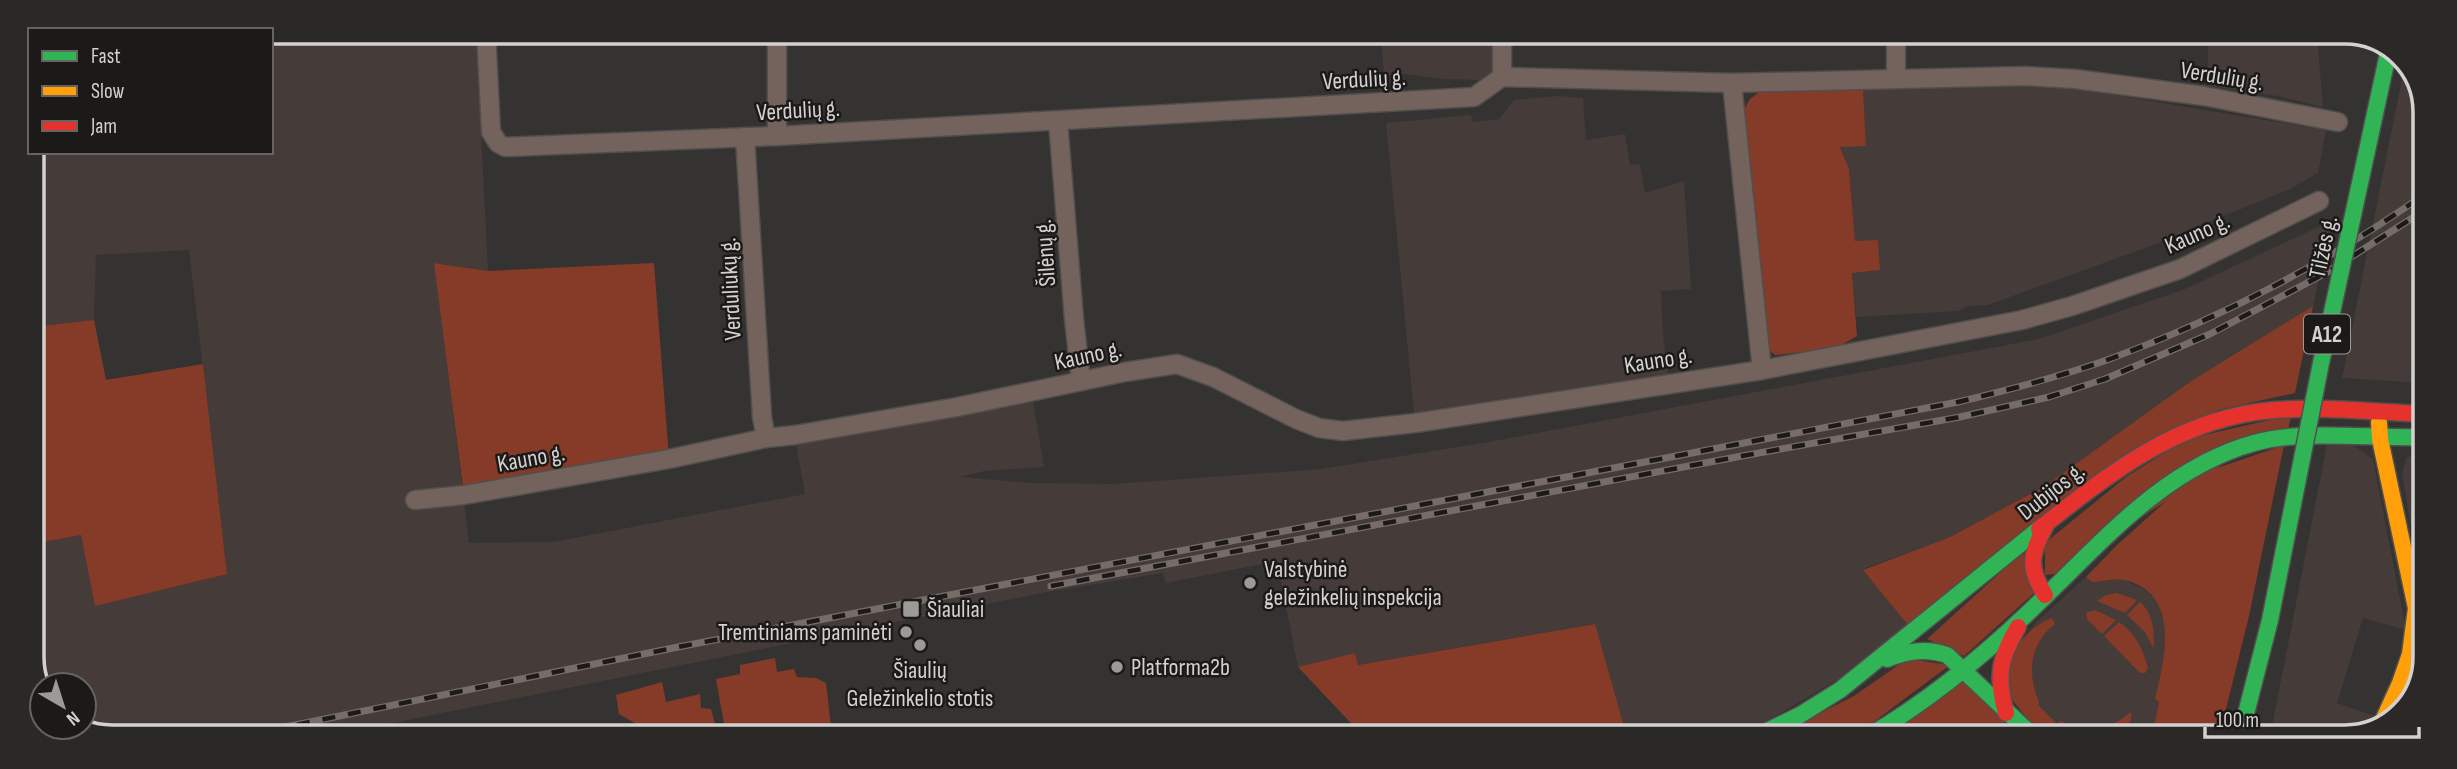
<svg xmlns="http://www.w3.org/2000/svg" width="2457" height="769" viewBox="0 0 2457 769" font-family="'Sofia Sans Condensed',sans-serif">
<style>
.built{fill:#453b38}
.green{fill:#853b27}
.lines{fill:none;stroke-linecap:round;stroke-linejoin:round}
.street-casing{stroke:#514f4e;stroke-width:21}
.fast-casing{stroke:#514f4e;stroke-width:19}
.slow-casing{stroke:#514f4e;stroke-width:19}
.jam-casing{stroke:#514f4e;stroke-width:19}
.street{stroke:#74625c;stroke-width:18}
.fast{stroke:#30b455;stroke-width:16}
.slow{stroke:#ff9f0a;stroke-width:16}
.jam{stroke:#e5322d;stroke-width:16}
.rail-casing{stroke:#766d69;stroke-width:7}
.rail{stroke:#1c1a19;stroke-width:4.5;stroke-dasharray:13;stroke-linecap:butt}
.fast-bridge-casing{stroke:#514f4e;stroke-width:19;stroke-linecap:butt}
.fast-bridge{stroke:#30b455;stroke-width:16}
.poi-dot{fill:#9c9a98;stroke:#1c1a19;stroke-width:2.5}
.labels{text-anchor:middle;stroke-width:5;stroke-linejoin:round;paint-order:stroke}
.shield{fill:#1c1a19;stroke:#9d9a99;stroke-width:2}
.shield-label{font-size:23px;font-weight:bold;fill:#d4d1d0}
.street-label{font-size:24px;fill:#d4d1d0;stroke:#1c1a19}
.poi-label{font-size:24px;fill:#d4d1d0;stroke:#1c1a19;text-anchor:start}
.rim{fill:none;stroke:#d4d1d0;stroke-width:3.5}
</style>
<rect width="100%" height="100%" fill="#353331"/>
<g class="built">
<path d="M271,32H476L488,271L435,263L469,543L553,542L805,494L796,443L1033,402L1044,467L984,471L960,477L1031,483L1114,484L1321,469L1495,441L2039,339L2185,289L2331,221L2313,306L2191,381L2045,486L1950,537L1863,569L1908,625L1852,671L1772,718L1731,737H1627L1594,624L1358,665L1355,653L1298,667L1277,561L1166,583L1163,573L1047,592L333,735H91L79,727H84V685H42V688L32,663V544L81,535L95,605L227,573L189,250L96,255L94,320L32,327V152H271Z"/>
<path d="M1381,33H1502V77L1483,80L1443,79L1405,74L1384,76Z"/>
<path d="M2208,34H2317L2323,107L2278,96L2208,86Z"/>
<path d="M2406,59L2425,106L2424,383L2342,378Z"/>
<path d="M2060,86L2326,130L2318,173L2290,189L2148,247L1988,305L1968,306L1958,311L1856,317L1852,272L1880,270L1878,240L1855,242L1849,169L1840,146H1866L1863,88Z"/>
<path d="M1558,96L1583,98L1586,140L1625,134L1630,165L1640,164L1645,193L1684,181L1691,289L1661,291L1663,336L1669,383L1415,423L1386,123L1471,115L1472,122L1499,119L1514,100Z"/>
<path d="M2327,444L2353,445L2373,459L2406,630L2363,618L2337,703L2378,717L2371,729L2346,737H2270Z"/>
<path d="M2424,447L2423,597L2402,474L2406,459Z"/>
<path d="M2086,577L2092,582L2123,579L2145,590L2159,602L2165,627L2164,665L2155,699L2159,702L2152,737H2044L2007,659L2036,622Z"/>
</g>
<g class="green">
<path d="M1863,88L1866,146L1840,147L1849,169L1855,241L1878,240L1880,270L1852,273L1857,336L1836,348L1775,355L1764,346L1743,111L1750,99L1762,90Z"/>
<path d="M434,263L488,271L654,263L669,459L464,495Z"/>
<path d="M2313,306L2295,393L2218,410L1908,625L1863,570L1950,537L2045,486L2191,381Z"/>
<path d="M94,320L106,380L203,364L227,574L95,606L81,535L32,544V327Z"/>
<path d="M2291,415L2288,430L2277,429L2054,574L2045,575V543L2126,477L2186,439Z"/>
<path d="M2284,445L2249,616L2224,717L2211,737H2152L2159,702L2155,699C2165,658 2181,593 2124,580C2115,578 2101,582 2092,582L2086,577L2117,545L2194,476Z"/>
<path d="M2023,552L2035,592L1964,656L1927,639Z"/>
<path d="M2117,593L2137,600L2125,613L2097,601L2106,595Z"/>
<path d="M2140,602C2154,615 2154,631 2154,649L2145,632L2127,615Z"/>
<path d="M2095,610L2116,620L2102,634L2087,619L2086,613Z"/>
<path d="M2052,618L2055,624C2029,644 2027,674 2039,702L2038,705L2057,724L2061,721C2083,736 2110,730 2129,713L2132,714L2126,737H2053L2035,728L2009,696C2010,685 2009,673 2011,662C2014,643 2035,624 2052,618Z"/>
<path d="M2119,622C2135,633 2143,649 2148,668L2145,673H2140L2104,636Z"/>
<path d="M1595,624L1627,737L1363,736L1298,667L1355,653L1358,665Z"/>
<path d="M775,658L777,672L794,669L797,677L816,678L826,683L832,736L726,735L716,679L740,674V665Z"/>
<path d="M1907,659L1950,665L1868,726L1848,737H1772L1854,696Z"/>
<path d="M1964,678L2021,737H1883Z"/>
<path d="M662,682L666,702L700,694L701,708L711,709L718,735H646L645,729L619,714L616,695Z"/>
</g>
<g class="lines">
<g class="street-casing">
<g id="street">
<path d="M486,32L491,132L498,143L505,147L777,136L1474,97L1502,77L1732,83L2025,76L2075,79L2204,96L2338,122"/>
<path d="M1502,33V77"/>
<path d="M1896,77V34"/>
<path d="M1732,83L1762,370"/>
<path d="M1058,121L1074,319L1081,381"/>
<path d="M777,136V32"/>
<path d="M745,137L762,417L766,438"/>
<path d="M415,500L464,495L669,459L766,438L795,435L957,407L1125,372L1177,364L1213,377L1296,419L1319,428L1343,431L1415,423L1762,370L2022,320L2072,306L2180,269L2319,201"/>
</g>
</g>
<g class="fast-casing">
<g id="fast">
<path d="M1887,659C1908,651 1925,648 1947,655L2034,737"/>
<path d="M1755,737L1800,715L1840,690L2039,529"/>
<path d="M1867,737C1927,702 1981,658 2031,610C2099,546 2161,469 2254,443C2303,429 2372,439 2424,437"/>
<path d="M2240,737L2270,620"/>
</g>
</g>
<g class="slow-casing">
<path id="slow" d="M2379,422L2380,439L2416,608L2410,654L2400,683L2381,725"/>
</g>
<g class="jam-casing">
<g id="jam">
<path d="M2045,527C2030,555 2028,568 2045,595"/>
<path d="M2039,529C2110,473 2180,417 2274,410C2324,406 2374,412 2424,414"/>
<path d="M2006,713C1996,677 1999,659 2018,627"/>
</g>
</g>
<use href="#street" class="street"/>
<use href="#fast" class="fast"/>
<use href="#slow" class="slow"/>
<use href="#jam" class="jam"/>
<g class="rail-casing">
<g id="rail">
<path d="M1051,586L1742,456L1960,417L2049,397L2105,379L2210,334L2326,273L2425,210"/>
<path d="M246,735L678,647L1958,402C2008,390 2059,377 2107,360C2219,319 2327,263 2425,194"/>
</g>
</g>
<use href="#rail" class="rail"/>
<g class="fast-bridge-casing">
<path id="fast-bridge" d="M2270,620L2321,363L2389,49"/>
</g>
<use href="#fast-bridge" class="fast-bridge"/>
</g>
<g class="poi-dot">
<circle cx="1250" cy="583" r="7"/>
<rect x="902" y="600" width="18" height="18" rx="3.5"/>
<circle cx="906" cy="632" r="7"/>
<circle cx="920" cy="645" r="7"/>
<circle cx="1117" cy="667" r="7"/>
</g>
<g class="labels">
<rect class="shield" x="2304" y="314.5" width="46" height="39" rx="5"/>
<g class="shield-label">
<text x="2327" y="342">A12</text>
</g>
<g class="street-label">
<text transform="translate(2222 76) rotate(9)" y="8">Verdulių g.</text>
<text transform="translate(1364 79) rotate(-3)" y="8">Verdulių g.</text>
<text transform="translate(798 110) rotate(-3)" y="8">Verdulių g.</text>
<text transform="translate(2197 233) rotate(-24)" y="8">Kauno g.</text>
<text transform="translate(2323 247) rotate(-78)" y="8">Tilžės g.</text>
<text transform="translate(1045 253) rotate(-94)" y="8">Šilėnų g.</text>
<text transform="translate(730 289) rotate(-93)" y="8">Verduliukų g.</text>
<text transform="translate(1088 355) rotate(-12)" y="8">Kauno g.</text>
<text transform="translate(1658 360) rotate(-9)" y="8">Kauno g.</text>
<text transform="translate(531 458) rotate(-10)" y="8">Kauno g.</text>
<text transform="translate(2051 491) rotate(-38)" y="8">Dubijos g.</text>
</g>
<g class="poi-label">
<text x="1264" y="577">Valstybinė<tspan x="1264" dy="28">geležinkelių inspekcija</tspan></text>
<text x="927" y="617">Šiauliai</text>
<text x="892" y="640" text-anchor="end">Tremtiniams paminėti</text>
<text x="1131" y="675">Platforma2b</text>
<text x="920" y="678" text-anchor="middle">Šiaulių<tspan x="920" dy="28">Geležinkelio stotis</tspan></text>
</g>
</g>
<path d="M0 0H2457V769H0ZM112 44H2345A68 68 0 0 1 2413 112V657A68 68 0 0 1 2345 725H112A68 68 0 0 1 44 657V112A68 68 0 0 1 112 44Z" fill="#2b2928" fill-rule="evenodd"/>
<path class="rim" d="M112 44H2345A68 68 0 0 1 2413 112V657A68 68 0 0 1 2345 725H112A68 68 0 0 1 44 657V112A68 68 0 0 1 112 44Z"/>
<rect x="28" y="28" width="245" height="126" fill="#1c1a19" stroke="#666362" stroke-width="2"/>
<rect x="42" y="51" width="35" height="10" fill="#30b455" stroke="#666362" stroke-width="2"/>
<text x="91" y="63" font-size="21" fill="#d4d1d0">Fast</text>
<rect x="42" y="86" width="35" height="10" fill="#ff9f0a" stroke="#666362" stroke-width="2"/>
<text x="91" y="98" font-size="21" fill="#d4d1d0">Slow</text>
<rect x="42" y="121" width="35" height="10" fill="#e5322d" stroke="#666362" stroke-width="2"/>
<text x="91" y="133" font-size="21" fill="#d4d1d0">Jam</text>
<g transform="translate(63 706) rotate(141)"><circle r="33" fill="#1c1a19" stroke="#666362" stroke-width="2"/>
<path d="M0-5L12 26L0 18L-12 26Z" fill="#9c9a98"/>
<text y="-10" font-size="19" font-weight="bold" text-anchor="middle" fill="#d4d1d0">N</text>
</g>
<path d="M2205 727v10h214v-10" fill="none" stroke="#d4d1d0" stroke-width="3.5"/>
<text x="2216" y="727" font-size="21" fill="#d4d1d0" stroke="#1c1a19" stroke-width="5" paint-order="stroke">100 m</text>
</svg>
